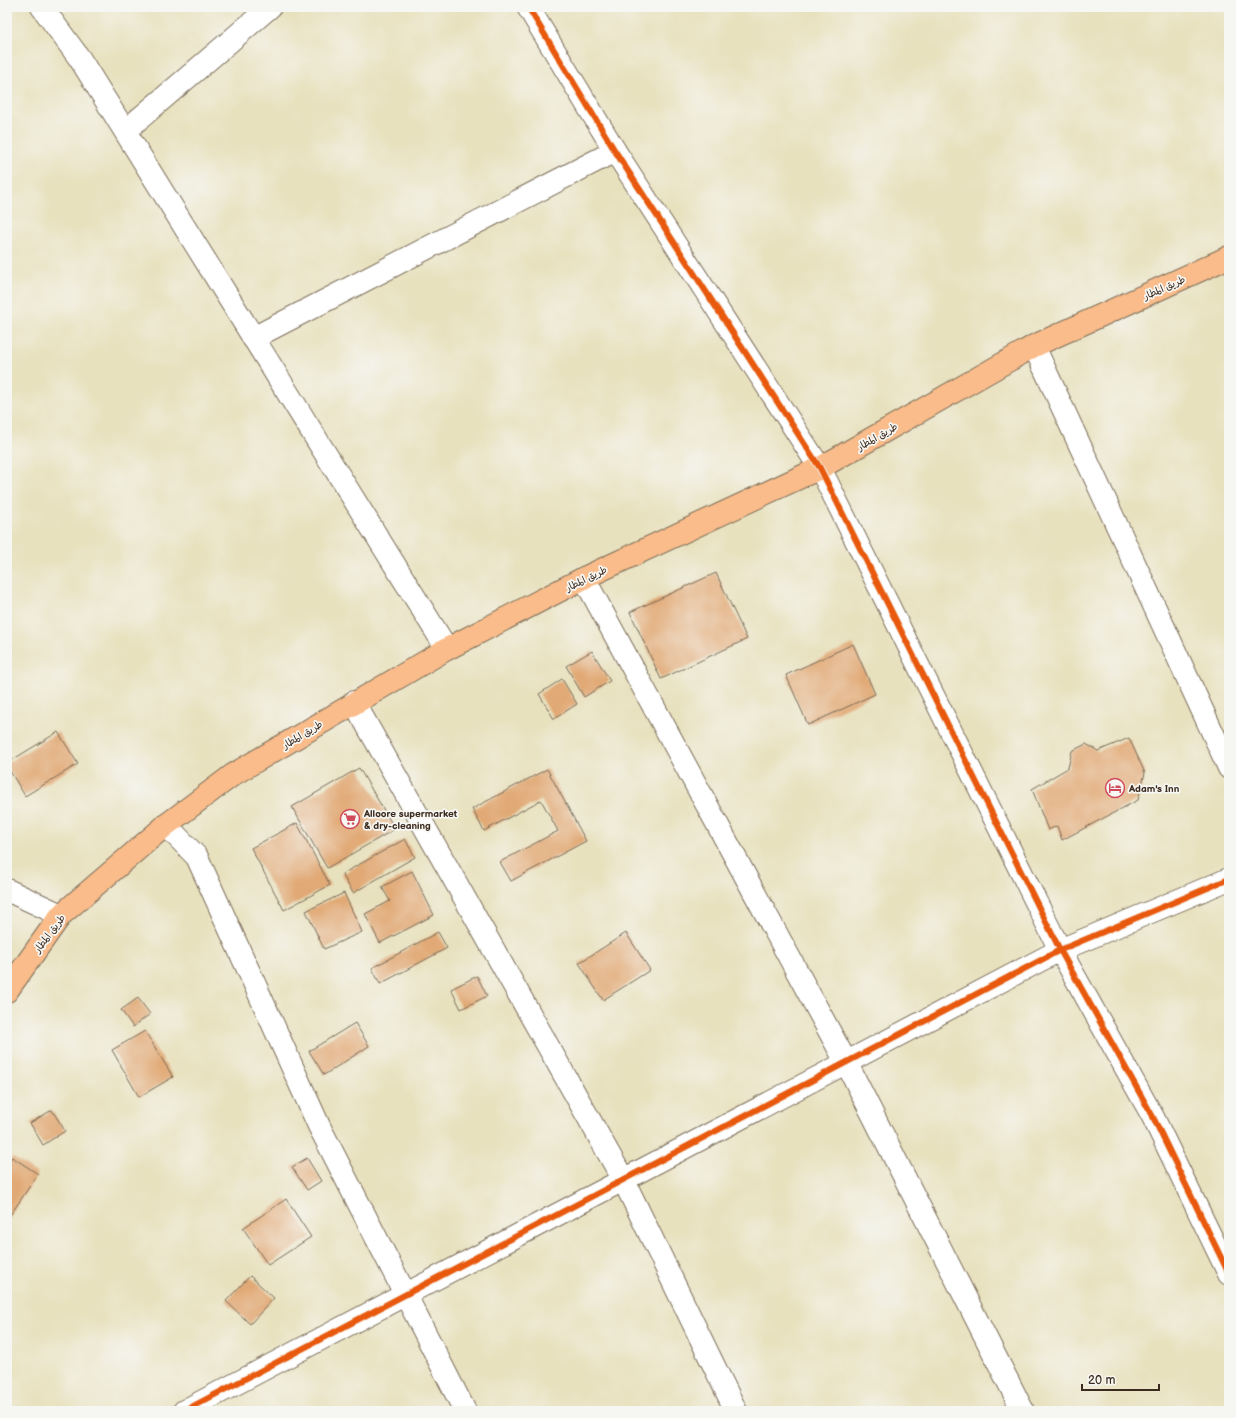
<svg xmlns="http://www.w3.org/2000/svg" width="1236" height="1418" viewBox="0 0 1236 1418" font-family="'Balsamiq Sans','Playpen Sans Arabic',sans-serif">
<style>
.building{fill:#e1a975}
.lines{fill:none;stroke-linecap:round;stroke-linejoin:round}
.minor-casing{stroke:#786a56;stroke-width:24}
.major-casing{stroke:#786a56;stroke-width:24}
.minor{stroke:#fff;stroke-width:22}
.major{stroke:#f9bc8a;stroke-width:22}
.cycleway-casing{stroke:#f6f6f2;stroke-width:8}
.cycleway{stroke:#e8590c;stroke-width:6}
.labels{text-anchor:middle;stroke-width:3.5;stroke-linejoin:round;paint-order:stroke}
.street-label{font-size:10px;fill:#3b2a1e;stroke:#f6f6f2}
.poi-label{font-size:10px;font-weight:bold;fill:#3b2a1e;stroke:#f6f6f2;text-anchor:start}
</style>
<rect width="100%" height="100%" fill="#f6f6f2"/>
<filter id="ink" filterUnits="userSpaceOnUse"><feTurbulence type="fractalNoise" baseFrequency=".025" numOctaves="2"/><feDisplacementMap in="SourceGraphic" scale="8" xChannelSelector="R" yChannelSelector="G"/><feConvolveMatrix kernelMatrix="1 2 1 2 8 2 1 2 1" color-interpolation-filters="sRGB"/></filter>
<filter id="wash" filterUnits="userSpaceOnUse"><feTurbulence type="fractalNoise" baseFrequency=".012" numOctaves="4" result="noise"/><feDisplacementMap in="SourceGraphic" scale="16" xChannelSelector="R" yChannelSelector="G"/><feGaussianBlur stdDeviation="0.9" result="paint"/><feColorMatrix in="noise" values="0 0 0 0 0 0 0 0 0 0 0 0 0 0 0 0 0 1.4 0 .05"/><feComposite in="paint" operator="in"/></filter>
<g filter="url(#wash)">
<rect width="100%" height="100%" fill="#e8e1be"/>
<g id="blocks">
<g class="building">
<path d="M716,573L747,639L661,679L630,612Z"/>
<path d="M853,644L875,694L808,725L786,675Z"/>
<path d="M592,651L610,681L584,697L566,666Z"/>
<path d="M562,679L577,704L554,719L539,694Z"/>
<path d="M58,732L78,764L25,796L7,766V763Z"/>
<path d="M1129,738L1145,773L1138,800L1062,840L1057,826L1048,830L1032,789L1068,768L1072,751L1086,744L1098,751Z"/>
<path d="M359,768L395,829L327,868L292,807Z"/>
<path d="M547,769L586,841L511,881L500,862L558,831L541,800L484,831L472,809Z"/>
<path d="M297,823L330,885L284,910L251,848Z"/>
<path d="M405,839L415,857L353,893L342,874Z"/>
<path d="M412,871L434,915L380,943L365,914L390,901L382,887Z"/>
<path d="M344,893L362,932L324,949L306,911Z"/>
<path d="M438,932L447,948L380,984L372,968Z"/>
<path d="M626,933L650,970L603,1000L579,963Z"/>
<path d="M477,976L487,996L461,1009L451,989Z"/>
<path d="M138,998L150,1014L133,1027L121,1010Z"/>
<path d="M355,1023L369,1046L324,1075L309,1051Z"/>
<path d="M145,1031L173,1077L139,1097L112,1050Z"/>
<path d="M52,1110L65,1131L43,1145L30,1123Z"/>
<path d="M12,1157L38,1174L7,1220V1164Z"/>
<path d="M307,1158L321,1181L307,1190L292,1167Z"/>
<path d="M286,1199L311,1237L268,1265L243,1228Z"/>
<path d="M250,1276L274,1298L250,1324L226,1301Z"/>
</g>
</g>
</g>
<g filter="url(#ink)">
<use href="#blocks" fill-opacity="0" stroke="#786a56" stroke-width="1"/>
<g class="lines">
<g class="minor-casing">
<g id="minor">
<path d="M42,7L80,59L447,649"/>
<path d="M528,7L615,151L820,468L1060,950L1153,1117L1229,1274"/>
<path d="M125,131L270,7"/>
<path d="M253,338L615,151"/>
<path d="M1034,346L1229,768"/>
<path d="M584,578L846,1062L1023,1411"/>
<path d="M354,702L623,1179L736,1411"/>
<path d="M166,825L197,857L319,1126L465,1411"/>
<path d="M7,890L61,915"/>
<path d="M184,1411L1060,950L1229,879"/>
</g>
</g>
<g class="major-casing">
<path id="major" d="M7,991L61,915L166,825L234,774L447,649L584,578L820,468L1034,346L1229,257"/>
</g>
<use href="#minor" class="minor"/>
<use href="#major" class="major"/>
<g class="cycleway-casing">
<g id="cycleway">
<path d="M528,7L615,151L820,468L1060,950L1153,1117L1229,1274"/>
<path d="M184,1411L1060,950L1229,879"/>
</g>
</g>
<use href="#cycleway" class="cycleway"/>
</g>
</g>
<defs>
<g id="hotel-ring" transform="scale(1)"><circle r="9.5" fill="#f6f6f2" stroke="#d1495b" stroke-width="1.5"/><path d="M-6-4.5h1.5V1H6V5H4.5V3h-9V5H-6ZM-4 0a1.8 1.8 0 1 1 3.6 0ZM.5 0V-2.5h3Q6-2.5 6 0Z" fill="#d1495b"/></g>
<g id="supermarket-ring" transform="scale(1)"><circle r="9.5" fill="#f6f6f2" stroke="#d1495b" stroke-width="1.5"/><path d="M-6-5.5h2.5l.6 2H6L4.5 2H-2.5L-4.4-4H-6ZM-1.5 3.2a1.3 1.3 0 1 0 .1 0ZM3 3.2a1.3 1.3 0 1 0 .1 0Z" fill="#d1495b"/></g>
</defs>
<g fill-rule="evenodd">
<use href="#hotel-ring" x="1115" y="788"/>
<use href="#supermarket-ring" x="350" y="819"/>
</g>
<g class="labels">
<g class="street-label">
<text transform="translate(1164 287) rotate(-24)" y="4">طريق المطار</text>
<text transform="translate(877 436) rotate(-30)" y="4">طريق المطار</text>
<text transform="translate(586 578) rotate(-26)" y="4">طريق المطار</text>
<text transform="translate(302 734) rotate(-31)" y="4">طريق المطار</text>
<text transform="translate(49 933) rotate(-53)" y="4">طريق المطار</text>
</g>
<g class="poi-label">
<text x="1129" y="792">Adam's Inn</text>
<text x="364" y="817">Alloore supermarket<tspan x="364" dy="12">&amp; dry-cleaning</tspan></text>
</g>
</g>
<rect width="1236" height="1418" fill="none" stroke="#f6f6f2" stroke-width="24"/>
<path d="M1082 1384v6h77v-6" fill="none" stroke="#3b2a1e" stroke-width="2"/>
<text x="1088" y="1384" font-size="12" fill="#3b2a1e" stroke="#f6f6f2" stroke-width="3" paint-order="stroke">20 m</text>
</svg>
